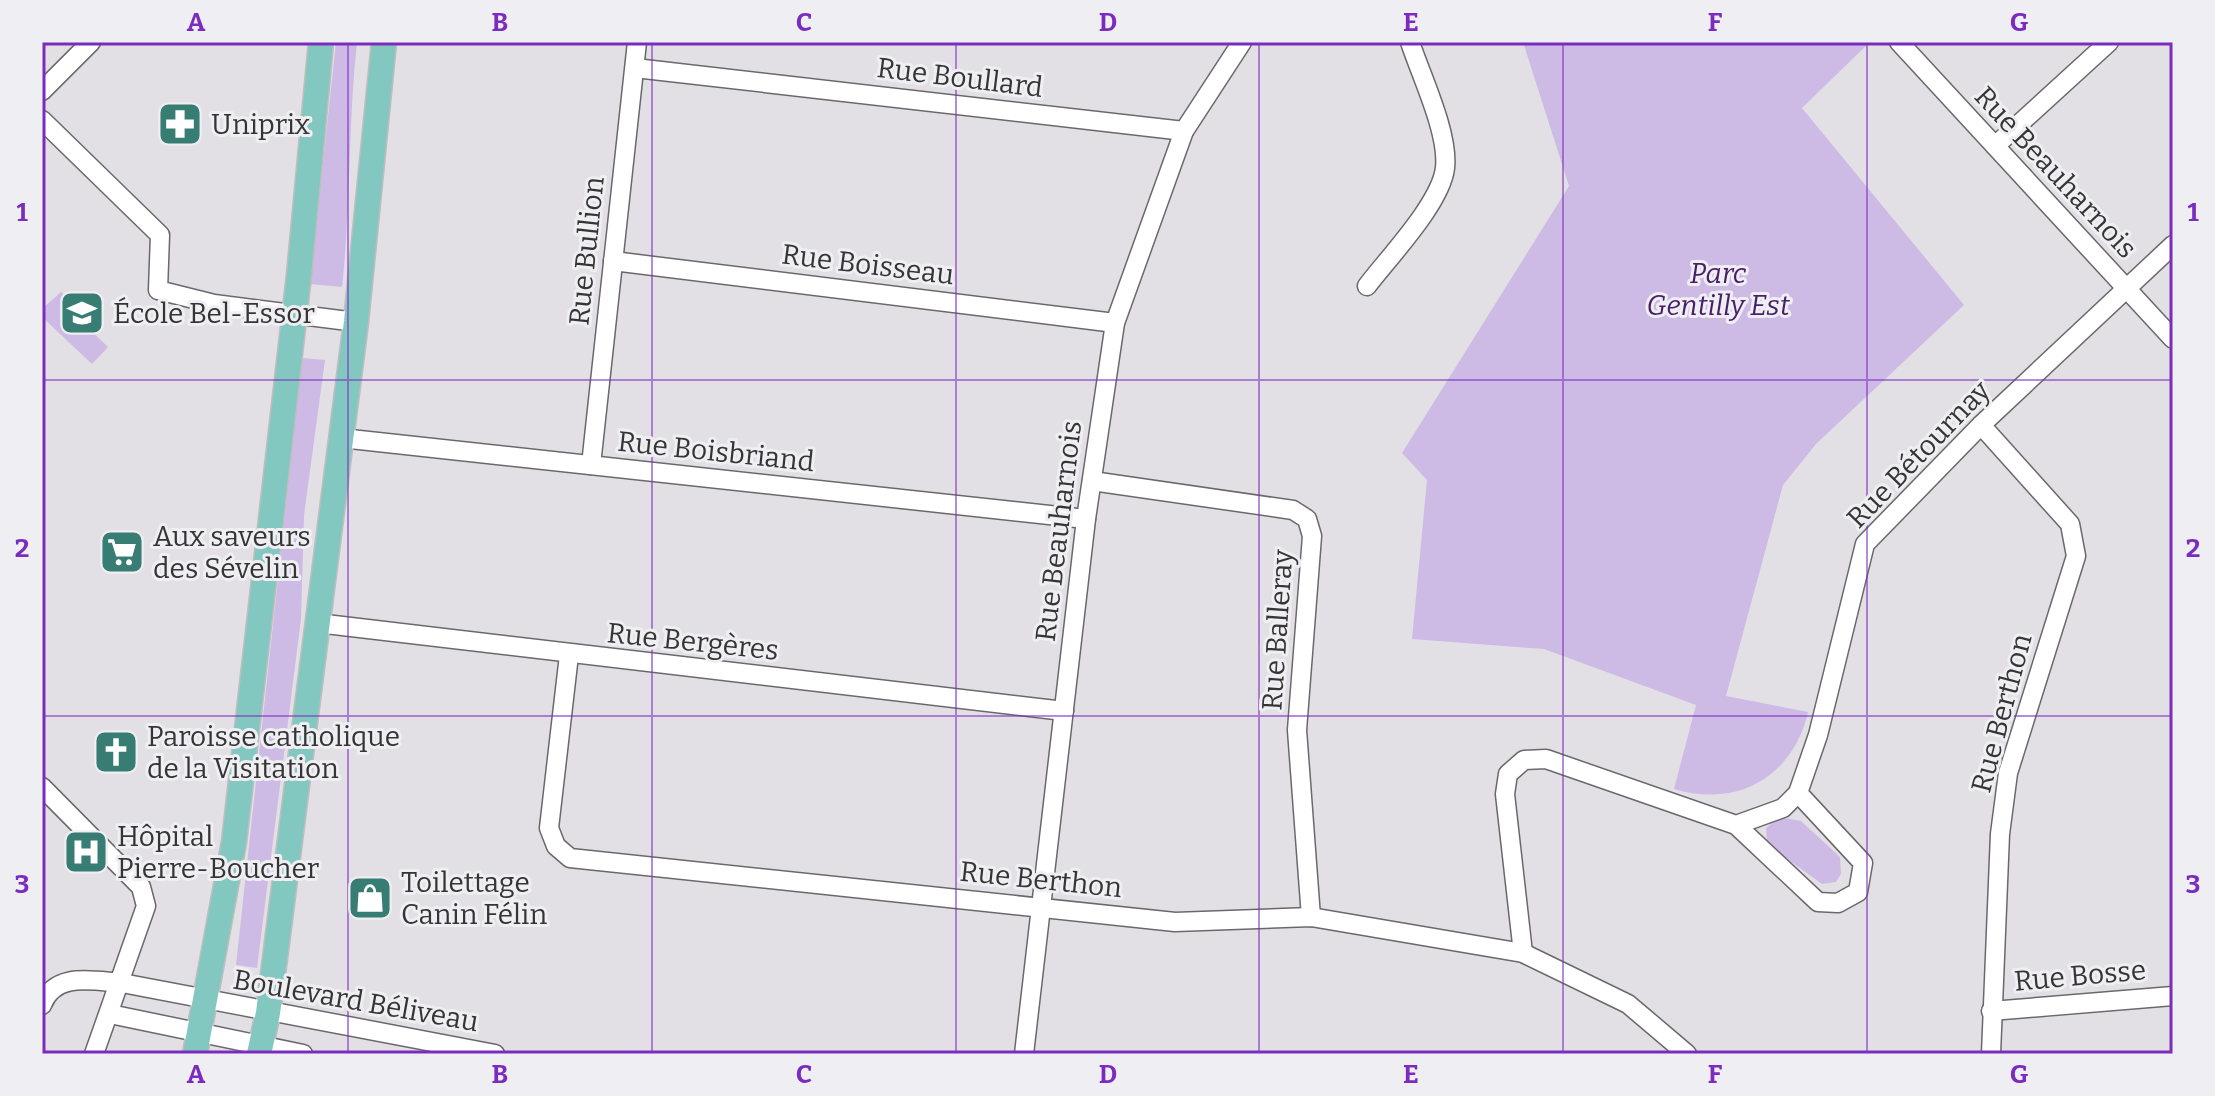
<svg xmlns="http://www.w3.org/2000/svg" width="2215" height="1096" viewBox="0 0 2215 1096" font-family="Bitter,serif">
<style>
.green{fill:#cdbbe5}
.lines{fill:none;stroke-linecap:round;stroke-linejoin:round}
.minor-casing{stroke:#6a686c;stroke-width:21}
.major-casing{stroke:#bebebf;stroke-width:27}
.minor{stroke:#fff;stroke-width:18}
.major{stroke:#83c8c0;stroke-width:24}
.grid{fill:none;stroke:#7b2cbf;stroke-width:2;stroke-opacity:0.55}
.labels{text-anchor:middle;stroke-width:6;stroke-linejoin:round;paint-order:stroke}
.street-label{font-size:28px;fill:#353536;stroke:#efeef2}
.poi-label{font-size:28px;fill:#353536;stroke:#efeef2;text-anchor:start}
.park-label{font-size:28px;font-style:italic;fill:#461e69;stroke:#efeef2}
.neatline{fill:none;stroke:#7b2cbf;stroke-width:3}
.grid-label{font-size:26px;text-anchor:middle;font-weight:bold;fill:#7b2cbf}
</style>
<rect width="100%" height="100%" fill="#e2e0e5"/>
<g class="green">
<path d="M336,42H357C348,124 351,206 342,287L310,284Z"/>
<path d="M1523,42H1870L1802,108L1964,305L1816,444L1783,485L1726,696L1808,712C1793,777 1737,808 1674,789L1696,705L1544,649L1412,639L1427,480L1402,453L1569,186Z"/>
<path d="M61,292L85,317L81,321L108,347L92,364L42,317V309Z"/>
<path d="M302,358L325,360L304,515L301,619L257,968L236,965Z"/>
<path d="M1779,817L1801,821L1840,857L1841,874L1836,882L1822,884L1772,848L1767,842L1766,828Z"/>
</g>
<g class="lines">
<g class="minor-casing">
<g id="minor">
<path d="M1899,42L2173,339"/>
<path d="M635,68L1184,131"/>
<path d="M42,91L91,42"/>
<path d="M42,120L160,235L158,290L214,304L356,322"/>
<path d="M1995,146L2109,42"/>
<path d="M613,261L1115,323"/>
<path d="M1367,286C1389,257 1441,203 1445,168C1449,133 1421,76 1410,42"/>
<path d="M1981,425L2070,524L2076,556L2008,773L2000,834L1991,1054"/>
<path d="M341,438L1086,519"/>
<path d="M591,465L637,42"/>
<path d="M1092,481L1293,510L1307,519L1312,536L1297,730L1311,917"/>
<path d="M317,623L1064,711"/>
<path d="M569,655L549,828L556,846L570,858L1175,922L1311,917L1523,953L1628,1004L1687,1054"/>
<path d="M42,787L141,887L146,906L94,1054"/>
<path d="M1736,825L1818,902L1838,903L1858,892L1863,863L1798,793"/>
<path d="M1523,953L1505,794L1508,774L1524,760L1546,759L1736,825L1783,808L1798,793L1818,735L1865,544L1981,425L2173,245"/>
<path d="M42,1005C55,971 93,981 122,983L495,1054"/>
<path d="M1991,1011L2173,996"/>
<path d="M110,1014L303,1054"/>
<path d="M1024,1054L1086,519L1115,323L1184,131L1242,42"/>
</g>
</g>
<g class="major-casing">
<g id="major">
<path d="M195,1054L234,842L299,275L321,42"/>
<path d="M259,1054L268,1013L356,322L384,42"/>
</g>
</g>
<use href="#minor" class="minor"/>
<use href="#major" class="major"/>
</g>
<path class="grid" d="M348,42V1054M652,42V1054M956,42V1054M1259,42V1054M1563,42V1054M1867,42V1054M42,380H2173M42,716H2173"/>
<defs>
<g id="pharmacy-square" transform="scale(2.3)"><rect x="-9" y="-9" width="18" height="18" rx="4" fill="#377d73" stroke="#efeef2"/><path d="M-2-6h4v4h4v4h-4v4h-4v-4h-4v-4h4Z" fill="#fff"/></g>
<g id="school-square" transform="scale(2.3)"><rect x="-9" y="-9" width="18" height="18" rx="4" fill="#377d73" stroke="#efeef2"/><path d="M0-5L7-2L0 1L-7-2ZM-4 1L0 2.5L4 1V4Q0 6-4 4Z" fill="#fff"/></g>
<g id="supermarket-square" transform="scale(2.3)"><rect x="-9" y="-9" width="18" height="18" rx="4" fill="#377d73" stroke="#efeef2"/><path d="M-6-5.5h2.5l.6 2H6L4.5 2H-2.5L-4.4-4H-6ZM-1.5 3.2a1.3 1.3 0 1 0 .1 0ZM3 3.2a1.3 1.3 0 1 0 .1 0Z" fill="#fff"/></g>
<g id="church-square" transform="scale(2.3)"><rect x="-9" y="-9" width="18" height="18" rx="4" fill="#377d73" stroke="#efeef2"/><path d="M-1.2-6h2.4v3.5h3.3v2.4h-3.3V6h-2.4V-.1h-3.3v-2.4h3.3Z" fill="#fff"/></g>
<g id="hospital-square" transform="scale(2.3)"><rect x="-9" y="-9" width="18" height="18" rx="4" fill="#377d73" stroke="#efeef2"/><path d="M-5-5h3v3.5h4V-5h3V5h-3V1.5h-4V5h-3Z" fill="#fff"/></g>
<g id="shop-square" transform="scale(2.3)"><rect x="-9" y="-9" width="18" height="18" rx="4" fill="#377d73" stroke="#efeef2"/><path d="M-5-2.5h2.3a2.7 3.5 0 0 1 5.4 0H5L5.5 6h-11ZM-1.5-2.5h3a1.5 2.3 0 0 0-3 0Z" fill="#fff"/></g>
</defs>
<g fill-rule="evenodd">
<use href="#pharmacy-square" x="180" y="124"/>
<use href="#school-square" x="82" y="313"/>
<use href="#supermarket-square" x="122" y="552"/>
<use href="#church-square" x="116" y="752"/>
<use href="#hospital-square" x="86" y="852"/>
<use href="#shop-square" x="370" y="898"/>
</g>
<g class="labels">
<g class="street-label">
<text transform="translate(960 77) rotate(7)" y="10">Rue Boullard</text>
<text transform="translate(2056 172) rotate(47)" y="10">Rue Beauharnois</text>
<text transform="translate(586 251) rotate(-84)" y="10">Rue Bullion</text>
<text transform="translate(868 264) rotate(7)" y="10">Rue Boisseau</text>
<text transform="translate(716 451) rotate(6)" y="10">Rue Boisbriand</text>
<text transform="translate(1918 454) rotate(-46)" y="10">Rue Bétournay</text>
<text transform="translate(1058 531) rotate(-83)" y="10">Rue Beauharnois</text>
<text transform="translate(1277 630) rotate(-86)" y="10">Rue Balleray</text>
<text transform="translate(693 641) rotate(6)" y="10">Rue Bergères</text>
<text transform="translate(2001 713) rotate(-75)" y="10">Rue Berthon</text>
<text transform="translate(1041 879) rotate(6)" y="10">Rue Berthon</text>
<text transform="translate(2080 975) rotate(-5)" y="10">Rue Bosse</text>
<text transform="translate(356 1000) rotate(10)" y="10">Boulevard Béliveau</text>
</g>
<g class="poi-label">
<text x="211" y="134">Uniprix</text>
<text x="113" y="323">École Bel-Essor</text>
<text x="153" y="546">Aux saveurs<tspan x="153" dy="32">des Sévelin</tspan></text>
<text x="147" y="746">Paroisse catholique<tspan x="147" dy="32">de la Visitation</tspan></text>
<text x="117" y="846">Hôpital<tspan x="117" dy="32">Pierre-Boucher</tspan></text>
<text x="401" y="892">Toilettage<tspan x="401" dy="32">Canin Félin</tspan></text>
</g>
<g class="park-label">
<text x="1718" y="283">Parc<tspan x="1718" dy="32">Gentilly Est</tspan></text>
</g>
</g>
<rect width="2215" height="1096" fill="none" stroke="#efeef2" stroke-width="88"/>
<rect x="44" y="44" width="2127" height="1008" class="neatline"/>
<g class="grid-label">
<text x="196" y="31">A</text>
<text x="500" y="31">B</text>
<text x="804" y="31">C</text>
<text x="1108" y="31">D</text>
<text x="1411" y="31">E</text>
<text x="1715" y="31">F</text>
<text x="2019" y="31">G</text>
<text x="22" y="221">1</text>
<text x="2193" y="221">1</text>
<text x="22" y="557">2</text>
<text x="2193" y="557">2</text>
<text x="22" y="893">3</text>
<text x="2193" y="893">3</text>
<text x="196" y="1083">A</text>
<text x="500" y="1083">B</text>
<text x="804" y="1083">C</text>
<text x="1108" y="1083">D</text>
<text x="1411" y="1083">E</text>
<text x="1715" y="1083">F</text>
<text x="2019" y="1083">G</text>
</g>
</svg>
